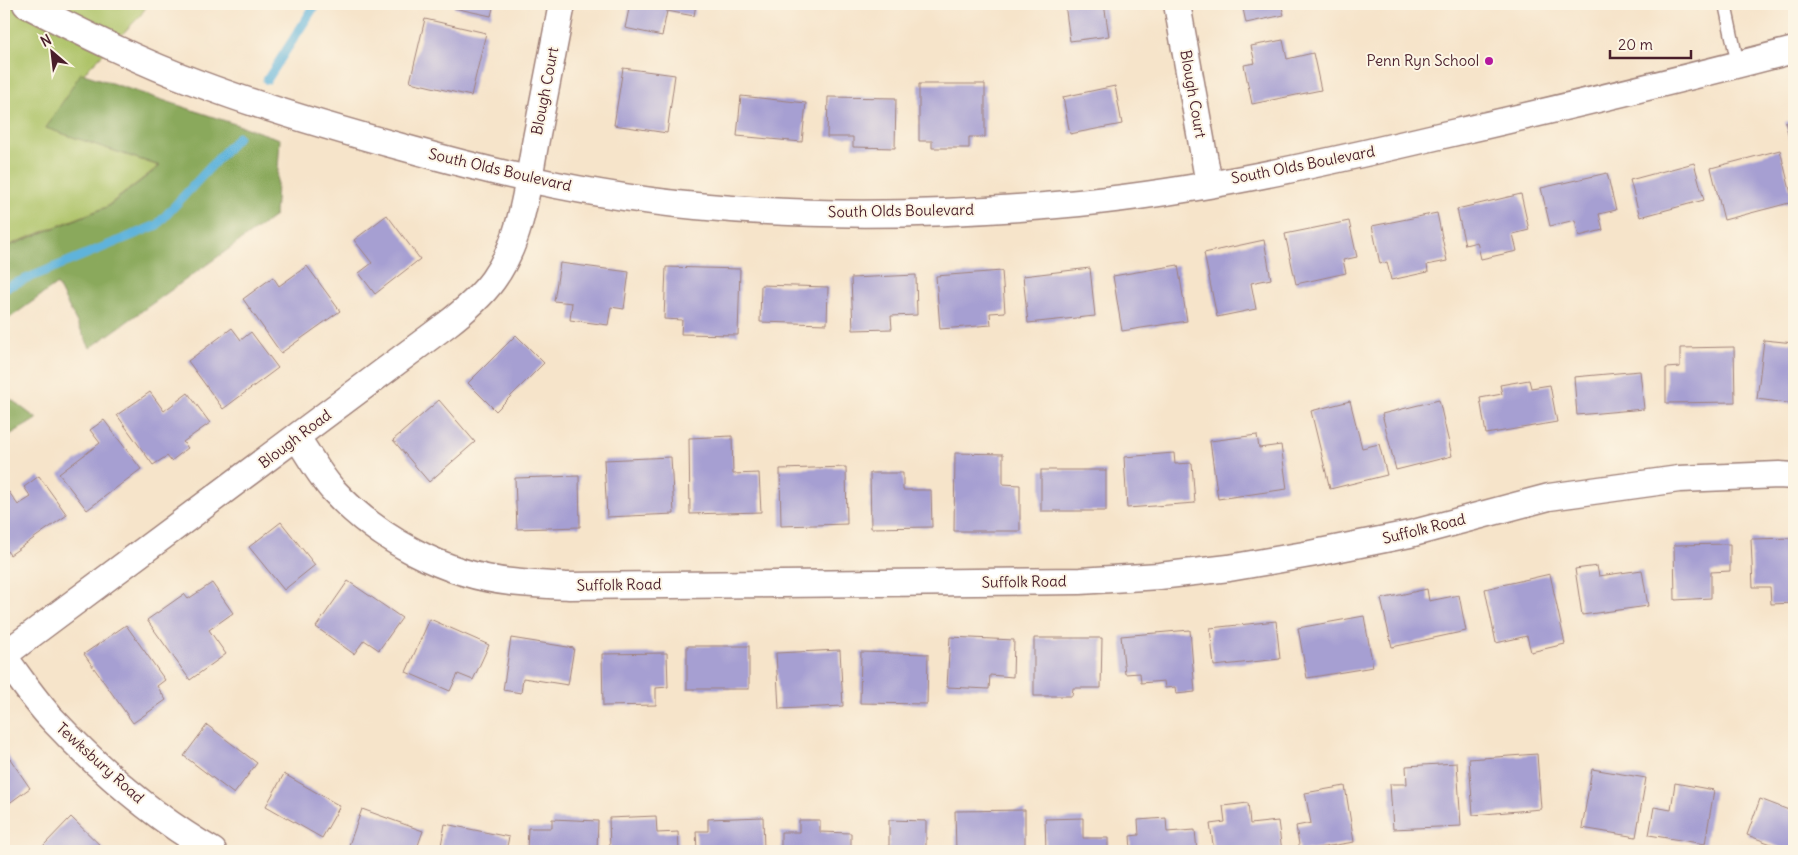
<svg xmlns="http://www.w3.org/2000/svg" width="1798" height="855" viewBox="0 0 1798 855" font-family="Delius,sans-serif">
<style>
.green{fill:#adc368;stroke:#7c714a}
.forest{fill:#8aa95c;stroke:#6a6444}
.lines{fill:none;stroke-linecap:round;stroke-linejoin:round}
.stream{stroke:#5fb3db;stroke-width:9}
.building{fill:#a69fd2}
.service-casing{stroke:#a0827a;stroke-width:15}
.minor-casing{stroke:#a0827a;stroke-width:29}
.service{stroke:#fff;stroke-width:12}
.minor{stroke:#fff;stroke-width:26}
.poi-dot{fill:#b5179e;stroke:#fcf5e5;stroke-width:2}
.labels{text-anchor:middle;stroke-width:4;stroke-linejoin:round;paint-order:stroke}
.poi-label{font-size:15px;fill:#4a1f2b;stroke:#fcf5e5;text-anchor:end}
.street-label{font-size:15px;fill:#4a1f2b;stroke:#fcf5e5}
</style>
<rect width="100%" height="100%" fill="#fcf5e5"/>
<filter id="ink" filterUnits="userSpaceOnUse"><feTurbulence type="fractalNoise" baseFrequency=".02" numOctaves="2"/><feDisplacementMap in="SourceGraphic" scale="10" xChannelSelector="R" yChannelSelector="G"/><feConvolveMatrix kernelMatrix="1 2 1 2 8 2 1 2 1" color-interpolation-filters="sRGB"/></filter>
<filter id="wash" filterUnits="userSpaceOnUse"><feTurbulence type="fractalNoise" baseFrequency=".0096" numOctaves="4" result="noise"/><feDisplacementMap in="SourceGraphic" scale="20" xChannelSelector="R" yChannelSelector="G"/><feGaussianBlur stdDeviation="1.12" result="paint"/><feColorMatrix in="noise" values="0 0 0 0 0 0 0 0 0 0 0 0 0 0 0 0 0 1.4 0 .05"/><feComposite in="paint" operator="in"/></filter>
<g filter="url(#wash)">
<rect width="100%" height="100%" fill="#f6e4ca"/>
<path class="green" d="M4,4H148L140,16L86,71L46,128L159,166L106,207L4,247Z"/>
<g class="forest">
<path d="M81,73L280,139L275,216L90,348L57,284L4,322V248L107,207L160,166L46,128Z"/>
<path d="M4,394L37,419L4,438Z"/>
</g>
<g class="lines">
<g class="stream">
<path d="M267,80L316,4"/>
<path d="M4,288L157,225L238,137"/>
</g>
</g>
<g id="blocks">
<g class="building">
<path d="M455,4H494L491,16L454,8Z"/>
<path d="M630,4H696L694,16L667,11L662,36L625,28Z"/>
<path d="M1065,4H1104L1109,36L1070,41Z"/>
<path d="M1242,4H1281L1284,15L1246,23Z"/>
<path d="M425,19L486,33L471,96L410,82Z"/>
<path d="M1283,40L1287,59L1313,53L1321,90L1252,104L1244,65L1255,63L1251,46Z"/>
<path d="M623,68L675,75L667,133L614,125Z"/>
<path d="M919,84H985V137H969V148H932V141H919Z"/>
<path d="M1115,86L1122,124L1070,134L1063,97Z"/>
<path d="M741,96L806,103L802,142L737,136Z"/>
<path d="M828,97L896,98L895,148L853,147V137H827Z"/>
<path d="M1794,120V155L1785,122Z"/>
<path d="M1780,150L1793,202L1724,220L1711,168Z"/>
<path d="M1694,163L1704,200L1640,217L1630,180Z"/>
<path d="M1607,173L1616,210L1599,214L1603,230L1579,236L1575,220L1550,226L1541,188Z"/>
<path d="M1521,194L1529,230L1513,234L1517,251L1481,259L1477,242L1465,245L1457,209Z"/>
<path d="M1437,213L1447,261L1427,265L1428,272L1391,280L1387,262L1380,264L1372,226Z"/>
<path d="M387,215L420,259L375,294L359,273L372,263L354,240Z"/>
<path d="M1349,221L1357,257L1343,260L1346,273L1296,284L1285,234Z"/>
<path d="M1264,240L1271,279L1251,283L1256,309L1217,317L1204,253Z"/>
<path d="M560,263L629,272L624,309L611,307L608,325L570,320L572,303L554,301Z"/>
<path d="M1178,265L1187,321L1122,331L1113,276Z"/>
<path d="M307,266L340,311L281,353L243,299L273,277L279,286Z"/>
<path d="M666,267L740,269L738,335L681,334L682,320L664,319Z"/>
<path d="M1090,268L1095,316L1028,323L1023,276Z"/>
<path d="M1002,271L1005,312L990,313L991,325L940,329L936,276Z"/>
<path d="M916,275L917,315L891,316L892,329L853,330L851,278Z"/>
<path d="M761,285L828,287L827,324L760,322Z"/>
<path d="M232,328L241,340L251,332L278,368L223,409L188,361Z"/>
<path d="M516,335L544,363L496,411L468,383Z"/>
<path d="M1764,340L1794,343V404L1757,399Z"/>
<path d="M1734,347L1735,402L1666,403V368L1680,367V348Z"/>
<path d="M1640,371L1644,409L1577,415L1574,377Z"/>
<path d="M1529,380L1531,388L1550,385L1557,422L1486,434L1480,398L1502,394L1500,385Z"/>
<path d="M150,392L164,411L188,393L210,423L183,442L188,448L171,461L167,456L153,465L117,415Z"/>
<path d="M439,400L475,442L429,482L393,440Z"/>
<path d="M1439,400L1452,456L1396,470L1382,414Z"/>
<path d="M1350,401L1362,448L1379,444L1387,475L1330,489L1311,411Z"/>
<path d="M104,420L141,469L87,510L59,474L100,443L90,430Z"/>
<path d="M1257,435L1259,448L1281,445L1287,489L1218,499L1210,441Z"/>
<path d="M732,436L733,474L759,473L761,512L690,514L689,438Z"/>
<path d="M955,453L1003,454V484L1020,485V531H954Z"/>
<path d="M1174,453L1175,464L1192,463L1195,503L1127,508L1124,457Z"/>
<path d="M671,457L674,514L607,517L604,460Z"/>
<path d="M846,467L847,524L781,526L780,469Z"/>
<rect x="1041" y="470" width="65" height="41"/>
<path d="M870,473H903V490H931L932,527L871,528Z"/>
<path d="M39,476L67,515L10,555L4,547V496L9,492L18,505L31,497L24,487Z"/>
<path d="M579,476L580,527L517,529L515,478Z"/>
<path d="M281,522L315,565L284,590L249,547Z"/>
<path d="M1794,538V603L1771,604L1770,587H1753L1751,539Z"/>
<path d="M1730,544V571L1711,572V598L1675,600L1674,545Z"/>
<path d="M1597,566L1599,576L1642,570L1648,606L1582,615L1575,569Z"/>
<path d="M1550,574L1565,644L1531,652L1527,636L1496,643L1485,589Z"/>
<path d="M348,581L402,618L379,650L364,640L354,654L316,627Z"/>
<path d="M212,583L233,613L209,630L226,654L190,680L147,620L184,594L188,599Z"/>
<path d="M1427,589L1429,601L1459,595L1466,631L1392,647L1381,599Z"/>
<path d="M1364,616L1373,667L1307,678L1298,628Z"/>
<path d="M430,619L489,645L473,680L458,674L450,691L406,672Z"/>
<path d="M1276,621L1280,659L1214,666L1210,628Z"/>
<path d="M126,625L165,680L157,686L166,700L133,723L84,654Z"/>
<path d="M1190,630L1195,692L1176,694L1175,687L1165,688L1164,681L1141,683L1140,673L1125,674L1121,636Z"/>
<path d="M950,637L1014,640L1013,677L990,675L989,689L947,687Z"/>
<path d="M511,638L574,648L568,685L523,678L521,693L503,690Z"/>
<path d="M1034,638H1102L1101,688H1073L1072,696H1034Z"/>
<rect x="687" y="646" width="62" height="43"/>
<path d="M840,650L843,706L779,709L776,653Z"/>
<path d="M861,652L928,654L927,704L860,703Z"/>
<path d="M667,653L668,687L656,688V705L603,706L602,654Z"/>
<path d="M207,725L257,763L234,794L184,756Z"/>
<path d="M4,750L30,788L4,807Z"/>
<path d="M1537,754L1541,809L1473,815L1469,759Z"/>
<path d="M1457,763L1461,826L1393,829L1390,784H1407L1406,766Z"/>
<path d="M1592,769L1646,778L1636,837L1582,828Z"/>
<path d="M284,774L340,806L322,838L266,806Z"/>
<path d="M1675,783L1714,790L1705,844L1649,835L1654,807L1671,810Z"/>
<path d="M1345,786L1354,842L1300,851L1296,826L1311,823L1305,793Z"/>
<path d="M1760,799L1794,812V851H1790L1747,835Z"/>
<path d="M1248,803L1250,824L1278,821L1282,851H1214L1210,824L1225,822L1223,806Z"/>
<path d="M362,809L423,831L416,851H365L349,845Z"/>
<path d="M1025,810V851H956L955,811Z"/>
<path d="M656,816L657,833L678,832L679,851H610L609,818Z"/>
<path d="M71,817L106,851H49L43,846Z"/>
<path d="M763,817L764,851H697L696,831H708V819Z"/>
<path d="M1083,818V838H1108V851H1046L1045,819Z"/>
<path d="M1166,818L1167,832L1195,830L1197,851H1131L1130,836L1139,835L1138,820Z"/>
<path d="M552,819L598,821L597,851H527L528,828H552Z"/>
<path d="M799,820H820V832L851,833V851H781V832H799Z"/>
<path d="M889,820L926,821V851H889Z"/>
<path d="M445,824L509,837L506,851H440Z"/>
</g>
</g>
</g>
<g filter="url(#ink)">
<use href="#blocks" fill-opacity="0" stroke="#a0827a" stroke-width="1"/>
<g class="lines">
<g class="service-casing">
<path id="service" d="M1725,4L1738,65"/>
</g>
<g class="minor-casing">
<g id="minor">
<path d="M26,4C82,33 140,62 200,84C269,110 339,130 409,149C501,175 601,197 696,206C822,218 953,215 1079,203C1201,191 1320,164 1439,136C1558,109 1676,81 1794,50"/>
<path d="M1177,4L1209,184"/>
<path d="M297,438C309,455 320,476 334,491C379,540 446,575 511,582C530,584 550,585 569,586L1080,581L1159,576L1229,568L1310,554L1410,534L1549,497L1679,479L1779,475L1794,476"/>
<path d="M4,655L446,325C463,312 480,298 493,280C522,240 527,187 536,139C545,94 553,49 562,4"/>
<path d="M4,657C20,678 35,701 53,720C100,770 153,817 213,851"/>
</g>
</g>
<use href="#service" class="service"/>
<use href="#minor" class="minor"/>
</g>
</g>
<circle class="poi-dot" cx="1489" cy="61" r="5"/>
<g class="labels">
<g class="poi-label">
<text x="1479" y="66">Penn Ryn School</text>
</g>
<g class="street-label">
<text transform="translate(545 91) rotate(-79)" y="5">Blough Court</text>
<text transform="translate(1193 94) rotate(80)" y="5">Blough Court</text>
<text transform="translate(1303 165) rotate(-11)" y="5">South Olds Boulevard</text>
<text transform="translate(500 170) rotate(13)" y="5">South Olds Boulevard</text>
<text transform="translate(901 211) rotate(-1)" y="5">South Olds Boulevard</text>
<text transform="translate(295 439) rotate(-37)" y="5">Blough Road</text>
<text transform="translate(1424 529) rotate(-14)" y="5">Suffolk Road</text>
<text transform="translate(1024 582) rotate(-1)" y="5">Suffolk Road</text>
<text transform="translate(619 585) rotate(-1)" y="5">Suffolk Road</text>
<text transform="translate(100 763) rotate(42)" y="5">Tewksbury Road</text>
</g>
</g>
<rect width="1798" height="855" fill="none" stroke="#fcf5e5" stroke-width="20"/>
<g transform="translate(52 52) rotate(332)" stroke="#fcf5e5" stroke-width="4" paint-order="stroke">
<path d="M0-4L9 19L0 12L-9 19Z" fill="#4a1f2b"/>
<text y="-8" font-size="14" font-weight="bold" text-anchor="middle" fill="#4a1f2b">N</text>
</g>
<path d="M1610 50v8h81v-8" fill="none" stroke="#4a1f2b" stroke-width="2.5"/>
<text x="1618" y="50" font-size="15" fill="#4a1f2b" stroke="#fcf5e5" stroke-width="4" paint-order="stroke">20 m</text>
</svg>
